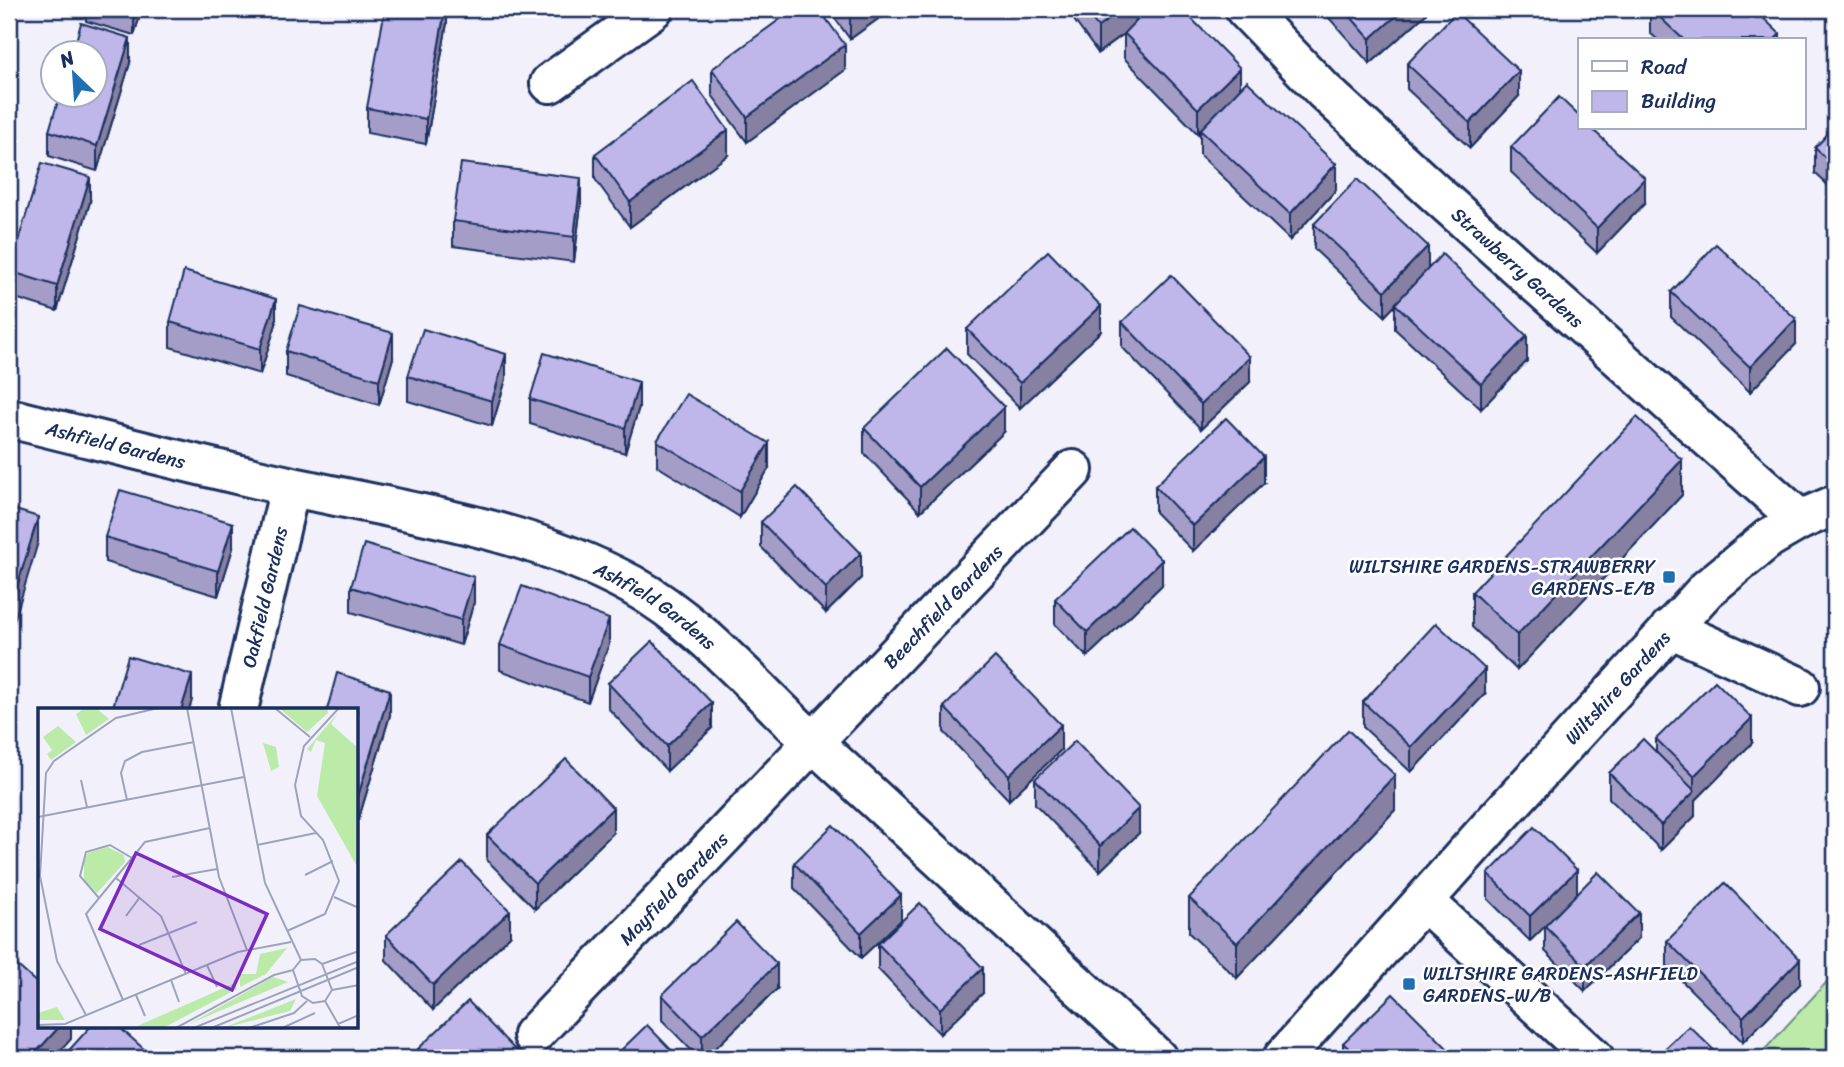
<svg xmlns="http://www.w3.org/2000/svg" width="1844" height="1067" viewBox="0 0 1844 1067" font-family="Sriracha,sans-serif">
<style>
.green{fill:#bbeaa9;stroke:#6b8c84;stroke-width:2}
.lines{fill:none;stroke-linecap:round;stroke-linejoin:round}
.minor-casing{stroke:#1b2f5e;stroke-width:44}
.minor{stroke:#fff;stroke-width:38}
.wall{fill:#a49dc8;stroke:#1b2f5e;stroke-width:2}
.shaded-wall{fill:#8680a3;stroke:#1b2f5e;stroke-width:2}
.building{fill:#bfb7e9;stroke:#1b2f5e;stroke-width:2}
.poi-dot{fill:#1f6fb2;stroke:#fff;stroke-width:2.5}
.labels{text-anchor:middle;stroke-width:5;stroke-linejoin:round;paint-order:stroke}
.street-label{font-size:19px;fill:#1b2f5e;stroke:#fff}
.poi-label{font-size:19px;fill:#1b2f5e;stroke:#fff;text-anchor:end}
.inset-road{fill:none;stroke:#9ca3bc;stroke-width:2}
.view{fill:#7b2cbf;fill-opacity:0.15;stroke:#7b2cbf;stroke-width:3.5}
.inset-edge{fill:none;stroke:#1b2f5e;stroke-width:3.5}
</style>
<rect width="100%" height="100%" fill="#f2f1fb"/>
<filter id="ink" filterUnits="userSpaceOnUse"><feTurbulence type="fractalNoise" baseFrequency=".0143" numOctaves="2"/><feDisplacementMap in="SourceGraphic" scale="14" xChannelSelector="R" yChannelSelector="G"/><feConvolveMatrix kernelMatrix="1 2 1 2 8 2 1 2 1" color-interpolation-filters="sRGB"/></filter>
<g filter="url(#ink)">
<path class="green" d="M1835,973V1058H1757Z"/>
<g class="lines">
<g class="minor-casing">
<g id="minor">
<path id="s1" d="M1245,9L1324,91L1434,192L1800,520"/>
<path d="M550,83L653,9"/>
<path id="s2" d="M9,418C103,441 198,466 293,487C407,512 528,528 632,585C702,624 757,691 816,745C929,850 1043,954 1157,1058"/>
<path d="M1670,628L1800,687"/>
<path id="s3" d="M238,710L290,487"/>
<path d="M1424,901L1594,1058"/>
<path id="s4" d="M533,1035L1073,470"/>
<path id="s5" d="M1283,1058L1495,821L1707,589L1769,538L1800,520L1835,505"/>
</g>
</g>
<use href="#minor" class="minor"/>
</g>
<g class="wall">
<path d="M86,9H142L134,35L86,21Z"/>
<path d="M447,9V23L426,144L367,133V108Z"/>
<path d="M828,9H892L850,39Z"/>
<path d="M1066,9H1182L1240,88L1336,190L1290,240L1200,155V132L1198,134L1124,58V34L1098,53Z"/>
<path d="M1321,9H1426V14L1370,64Z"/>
<path d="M1650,9L1780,40H1658L1650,33Z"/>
<path d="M130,63L97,171L49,156V131Z"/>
<path d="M1407,64L1519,96L1470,148L1407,89Z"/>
<path d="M712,69L845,70L747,142L712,95Z"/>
<path d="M1835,126V192L1815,173V148Z"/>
<path d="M1511,147L1645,203L1597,253L1511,172Z"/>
<path d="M595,154L728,155L630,227L595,179Z"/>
<path d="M90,202L57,311L9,296V271Z"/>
<path d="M581,204L574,262L453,246V221Z"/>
<path d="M1314,224L1428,269L1527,361L1481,409L1395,329V305L1385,316L1314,249Z"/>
<path d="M1671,292L1796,344L1750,392L1671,317Z"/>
<path d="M170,322L276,324L260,374L170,347Z"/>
<path d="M1122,322L1250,382L1201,429L1122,347Z"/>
<path d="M967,329L1101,331L1020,408L967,354Z"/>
<path d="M286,351L393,358L379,405L286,376Z"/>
<path d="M408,376L506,379L492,426L408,401Z"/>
<path d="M530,399L639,407L625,453L530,424Z"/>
<path d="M864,428L1004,432L920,512L864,453Z"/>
<path d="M657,441L769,468L740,517L657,466Z"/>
<path d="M1264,483L1193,551L1155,512V486Z"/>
<path d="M1682,495L1517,670L1472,627V592Z"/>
<path d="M761,522L861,578L826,613L761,547Z"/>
<path d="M105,537L233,548L218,596L105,562Z"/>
<path d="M1162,585L1087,657L1055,624V599Z"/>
<path d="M351,587L474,602L461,645L351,612Z"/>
<path d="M609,644L588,702L500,670V645Z"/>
<path d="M608,683L712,728L667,771L608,708Z"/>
<path d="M1485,694L1411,772L1363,727V702Z"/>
<path d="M944,707L1061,750L1009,800L944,732Z"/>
<path d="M357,710L390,715L358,821H357Z"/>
<path d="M1656,739L1752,743L1695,801V816L1661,850L1609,798V773L1656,752Z"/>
<path d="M1035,779L1139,833L1100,871L1035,804Z"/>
<path d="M1395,810L1237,978L1189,933V898Z"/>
<path d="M613,833L535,909L487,860V835Z"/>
<path d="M794,863L901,920L861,958L794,888Z"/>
<path d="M1488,874L1577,894L1639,938L1585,991L1545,951V926L1530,941L1488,899Z"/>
<path d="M386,935L510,936L433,1010L386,960Z"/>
<path d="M1667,941L1800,984L1743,1042L1667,966Z"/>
<path d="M878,944L983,993L940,1034L878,969Z"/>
<path d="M777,989L705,1058H699L662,1020V995Z"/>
<path d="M1343,1043L1457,1058H1343Z"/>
<path d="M418,1049L523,1058H418Z"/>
</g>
<g class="shaded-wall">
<path d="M134,9H142L134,35Z"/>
<path d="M445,9H447V23L426,144V119Z"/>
<path d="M857,9H892L850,39V14Z"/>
<path d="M1123,9H1157L1098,53V27Z"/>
<path d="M1404,9H1426V14L1370,64V39Z"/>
<path d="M1780,34V40H1774Z"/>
<path d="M130,38V63L97,171V146Z"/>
<path d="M845,45V70L747,142V117Z"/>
<path d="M1240,68V93L1200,130V132L1198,134V109Z"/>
<path d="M1519,71V96L1470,148V123Z"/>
<path d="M728,130V155L630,227V202Z"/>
<path d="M1336,164V190L1290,240V214Z"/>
<path d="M90,177V202L57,311V286Z"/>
<path d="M581,178V204L574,262V237Z"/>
<path d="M1645,178V203L1597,253V228Z"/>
<path d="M1428,246V271L1385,316V291Z"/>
<path d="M276,299V324L260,374V349Z"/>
<path d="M1101,306V331L1020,408V383Z"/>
<path d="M1796,319V344L1750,392V367Z"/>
<path d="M393,333V358L379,405V380Z"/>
<path d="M1527,336V361L1481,409V384Z"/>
<path d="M506,354V379L492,426V401Z"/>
<path d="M1250,357V382L1201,429V404Z"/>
<path d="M639,382V407L625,453V428Z"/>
<path d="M1004,407V432L920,512V487Z"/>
<path d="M769,443V468L740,517V491Z"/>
<path d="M1264,457V483L1193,551V526Z"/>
<path d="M1682,460V495L1517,670V635Z"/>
<path d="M38,517V542L9,638V613Z"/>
<path d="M233,523V548L218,596V571Z"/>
<path d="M861,553V578L826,613V588Z"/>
<path d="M1162,560V585L1087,657V632Z"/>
<path d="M474,577V602L461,645V620Z"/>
<path d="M609,619V644L588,702V677Z"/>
<path d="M1485,669V694L1411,772V747Z"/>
<path d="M192,675V700L189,710H181Z"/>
<path d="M390,690V715L358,821V796Z"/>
<path d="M712,703V728L667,771V746Z"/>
<path d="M1752,718V743L1695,801V816L1661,850V825L1694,792V776Z"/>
<path d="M1061,725V750L1009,800V775Z"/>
<path d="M1395,775V810L1237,978V943Z"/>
<path d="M613,808V833L535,909V883Z"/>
<path d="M1139,808V833L1100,871V846Z"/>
<path d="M1577,870V895L1530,941V916Z"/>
<path d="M901,895V920L861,958V933Z"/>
<path d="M510,911V936L433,1010V985Z"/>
<path d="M1639,913V938L1585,991V966Z"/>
<path d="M1800,959V984L1743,1042V1017Z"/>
<path d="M777,964V989L705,1058H702V1036Z"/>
<path d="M983,968V993L940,1034V1009Z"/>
<path d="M59,1027H71V1039L54,1058H31Z"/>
</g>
<g class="building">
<path d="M385,9H445L426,119L367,108Z"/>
<path d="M794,9H819L845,45L747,117L712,69Z"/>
<path d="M846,9H857L850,14Z"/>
<path d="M1084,9H1123L1098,27Z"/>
<path d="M1147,9H1182L1240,68L1198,109L1124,33Z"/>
<path d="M1344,9H1404L1370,39Z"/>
<path d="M1651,9H1754L1780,34L1774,40H1684Z"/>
<path d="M1456,12L1519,71L1470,123L1407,64Z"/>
<path d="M81,23L130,38L97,146L49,131L60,94H94V52H73Z"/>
<path d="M693,81L728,130L630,202L595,154Z"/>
<path d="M1247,81L1336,164L1290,214L1200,130Z"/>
<path d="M1559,97L1580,117V128H1591L1645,178L1597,228L1511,147Z"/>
<path d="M1835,126V167L1815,148Z"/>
<path d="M42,163L90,177L57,286L9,271Z"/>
<path d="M461,163L581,178L574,237L453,221Z"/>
<path d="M1357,179L1428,246L1385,291L1314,224Z"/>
<path d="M1716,244L1796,319L1750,367L1671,292Z"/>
<path d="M1048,251L1101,306L1020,383L967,329Z"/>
<path d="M1442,254L1527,336L1481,384L1395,304Z"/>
<path d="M184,271L276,299L260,349L170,322Z"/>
<path d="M1171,275L1250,357L1201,404L1122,322Z"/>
<path d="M300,306L393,333L379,380L286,351Z"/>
<path d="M423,329L506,354L492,401L408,376Z"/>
<path d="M947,348L1004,407L920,487L864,428Z"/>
<path d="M544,353L639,382L625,428L530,399Z"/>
<path d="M686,394L769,443L740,491L657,441Z"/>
<path d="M1637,417L1682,460L1517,635L1472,592Z"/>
<path d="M1226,418L1264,457L1193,526L1155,486Z"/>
<path d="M797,487L861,553L826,588L761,522Z"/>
<path d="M120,490L233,523L218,571L105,537Z"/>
<path d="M9,508L38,517L9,613Z"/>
<path d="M1130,527L1162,560L1087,632L1055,599Z"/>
<path d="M364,544L474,577L461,620L351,587Z"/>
<path d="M522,586L609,619L588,677L500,645Z"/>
<path d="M1436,623L1485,669L1411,747L1363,702Z"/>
<path d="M652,641L712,703L667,746L608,683Z"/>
<path d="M128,656L192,675L181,710H112Z"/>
<path d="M995,657L1061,725L1009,775L944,707Z"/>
<path d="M337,673L390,690L358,796L357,795V710H327Z"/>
<path d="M1715,681L1752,718L1694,776L1656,739Z"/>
<path d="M1348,730L1395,775L1237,943L1189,898Z"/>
<path d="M1643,739L1695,791L1661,825L1609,773Z"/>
<path d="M1075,741L1139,808L1100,846L1035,779Z"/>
<path d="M566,759L613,808L535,883L487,835Z"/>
<path d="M833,825L901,895L861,933L794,863Z"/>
<path d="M1534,827L1577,870L1530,916L1488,874Z"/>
<path d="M462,862L510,911L433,985L386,935Z"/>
<path d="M1598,872L1639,913L1585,966L1545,926Z"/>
<path d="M1725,883L1800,959L1743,1017L1667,941Z"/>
<path d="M920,903L983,968L940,1009L878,944Z"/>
<path d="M736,922L777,964L702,1036L662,995Z"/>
<path d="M9,958L40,986V1027H59L31,1058H9Z"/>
<path d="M1393,994L1457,1058H1359L1343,1043Z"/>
<path d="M468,1001L523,1058H427L418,1049Z"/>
<path d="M647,1025L679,1058H613Z"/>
<path d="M1689,1026L1722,1058H1655Z"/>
<path d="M90,1027H119L154,1058H62Z"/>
</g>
</g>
<g class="poi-dot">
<rect x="1662" y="570" width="14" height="14" rx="3.5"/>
<rect x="1402" y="977" width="14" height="14" rx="3.5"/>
</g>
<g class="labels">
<g class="street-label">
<text dy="7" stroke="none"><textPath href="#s1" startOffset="376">Strawberry Gardens</textPath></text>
<text dy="7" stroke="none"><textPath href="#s2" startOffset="110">Ashfield Gardens</textPath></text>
<text dy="7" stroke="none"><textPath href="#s3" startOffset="116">Oakfield Gardens</textPath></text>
<text dy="7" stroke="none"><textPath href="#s4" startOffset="593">Beechfield Gardens</textPath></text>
<text dy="7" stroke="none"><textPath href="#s2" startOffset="677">Ashfield Gardens</textPath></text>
<text dy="7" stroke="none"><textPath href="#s5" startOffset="499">Wiltshire Gardens</textPath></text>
<text dy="7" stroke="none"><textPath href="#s4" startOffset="203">Mayfield Gardens</textPath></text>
</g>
<g class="poi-label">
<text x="1655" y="573">WILTSHIRE GARDENS-STRAWBERRY<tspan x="1655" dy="22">GARDENS-E/B</tspan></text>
<text x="1423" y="980" text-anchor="start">WILTSHIRE GARDENS-ASHFIELD<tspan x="1423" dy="22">GARDENS-W/B</tspan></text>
</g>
</g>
<g transform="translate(38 708)">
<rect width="320" height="320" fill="#f2f1fb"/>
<path d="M47,0H58L71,11L48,27L38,6ZM241,0H289L290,5L269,24ZM300,5L293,16L320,40V160L279,88L287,35L278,32L273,44L269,41ZM20,18L38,34L13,52L9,46L14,42L5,29ZM225,35L238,39L241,59L233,63ZM69,139L86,147L87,154L59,185L46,173V152L50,145ZM249,240L228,266L202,279V266H218L222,246ZM235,269L250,274L151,316ZM197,275L199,281L125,320H95ZM258,291L252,303L185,320L200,314ZM19,299L27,312H0V305Z" fill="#bbeaa9"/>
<path class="inset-road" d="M149,0L181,169L209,242M193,0L227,175L263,252M238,1L272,29M43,72L49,99M89,92L83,65L87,53L104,44L156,34M0,109L206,69M219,137L278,125M267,167L295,153M134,169L179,161M78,170L123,208L148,266M296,189L321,200M61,190L42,168L48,144L72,137L94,150M88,208L102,189M249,223L287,206L301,173L285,132L263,108L257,77L266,38L301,0M101,237L159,214M277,251L284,256L294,282L287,293L275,295L264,288L255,262L263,252ZM284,256L321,243M169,257L179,279M133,272L141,294M294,282L321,277M98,287L107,308M85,292L48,206L107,134L172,120M287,293L303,321M48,307L19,253L2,168L8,65L16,53L78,10L120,0M300,316L321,307M0,317L27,316L200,244L253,234M136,321L236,267L255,262M153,321L321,253M171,321L321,259M208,321L256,305L269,293M242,321L277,305"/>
<path class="view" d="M98,145L229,206L194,282L62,221Z"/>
<rect width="320" height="320" class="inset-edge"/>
</g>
<rect width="1844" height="1067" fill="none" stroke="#fff" stroke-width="35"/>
<rect x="18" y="18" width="1809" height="1032" fill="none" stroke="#1b2f5e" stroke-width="2.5" filter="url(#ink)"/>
<rect x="1578" y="38" width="228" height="91" fill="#ffffff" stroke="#a4acbf" stroke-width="2"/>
<rect x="1592" y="61" width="35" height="10" fill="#ffffff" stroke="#a4acbf" stroke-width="2"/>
<text x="1641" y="74" font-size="21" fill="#1b2f5e">Road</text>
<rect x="1592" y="91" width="35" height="21" fill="#bfb7e9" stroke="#a4acbf" stroke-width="2"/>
<text x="1641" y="108" font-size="21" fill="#1b2f5e">Building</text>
<g transform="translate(74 74) rotate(335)"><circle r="33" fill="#ffffff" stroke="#a4acbf" stroke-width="2"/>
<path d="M0-5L12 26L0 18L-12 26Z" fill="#1f6fb2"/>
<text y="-10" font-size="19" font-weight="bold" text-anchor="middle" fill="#1b2f5e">N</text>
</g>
</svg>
